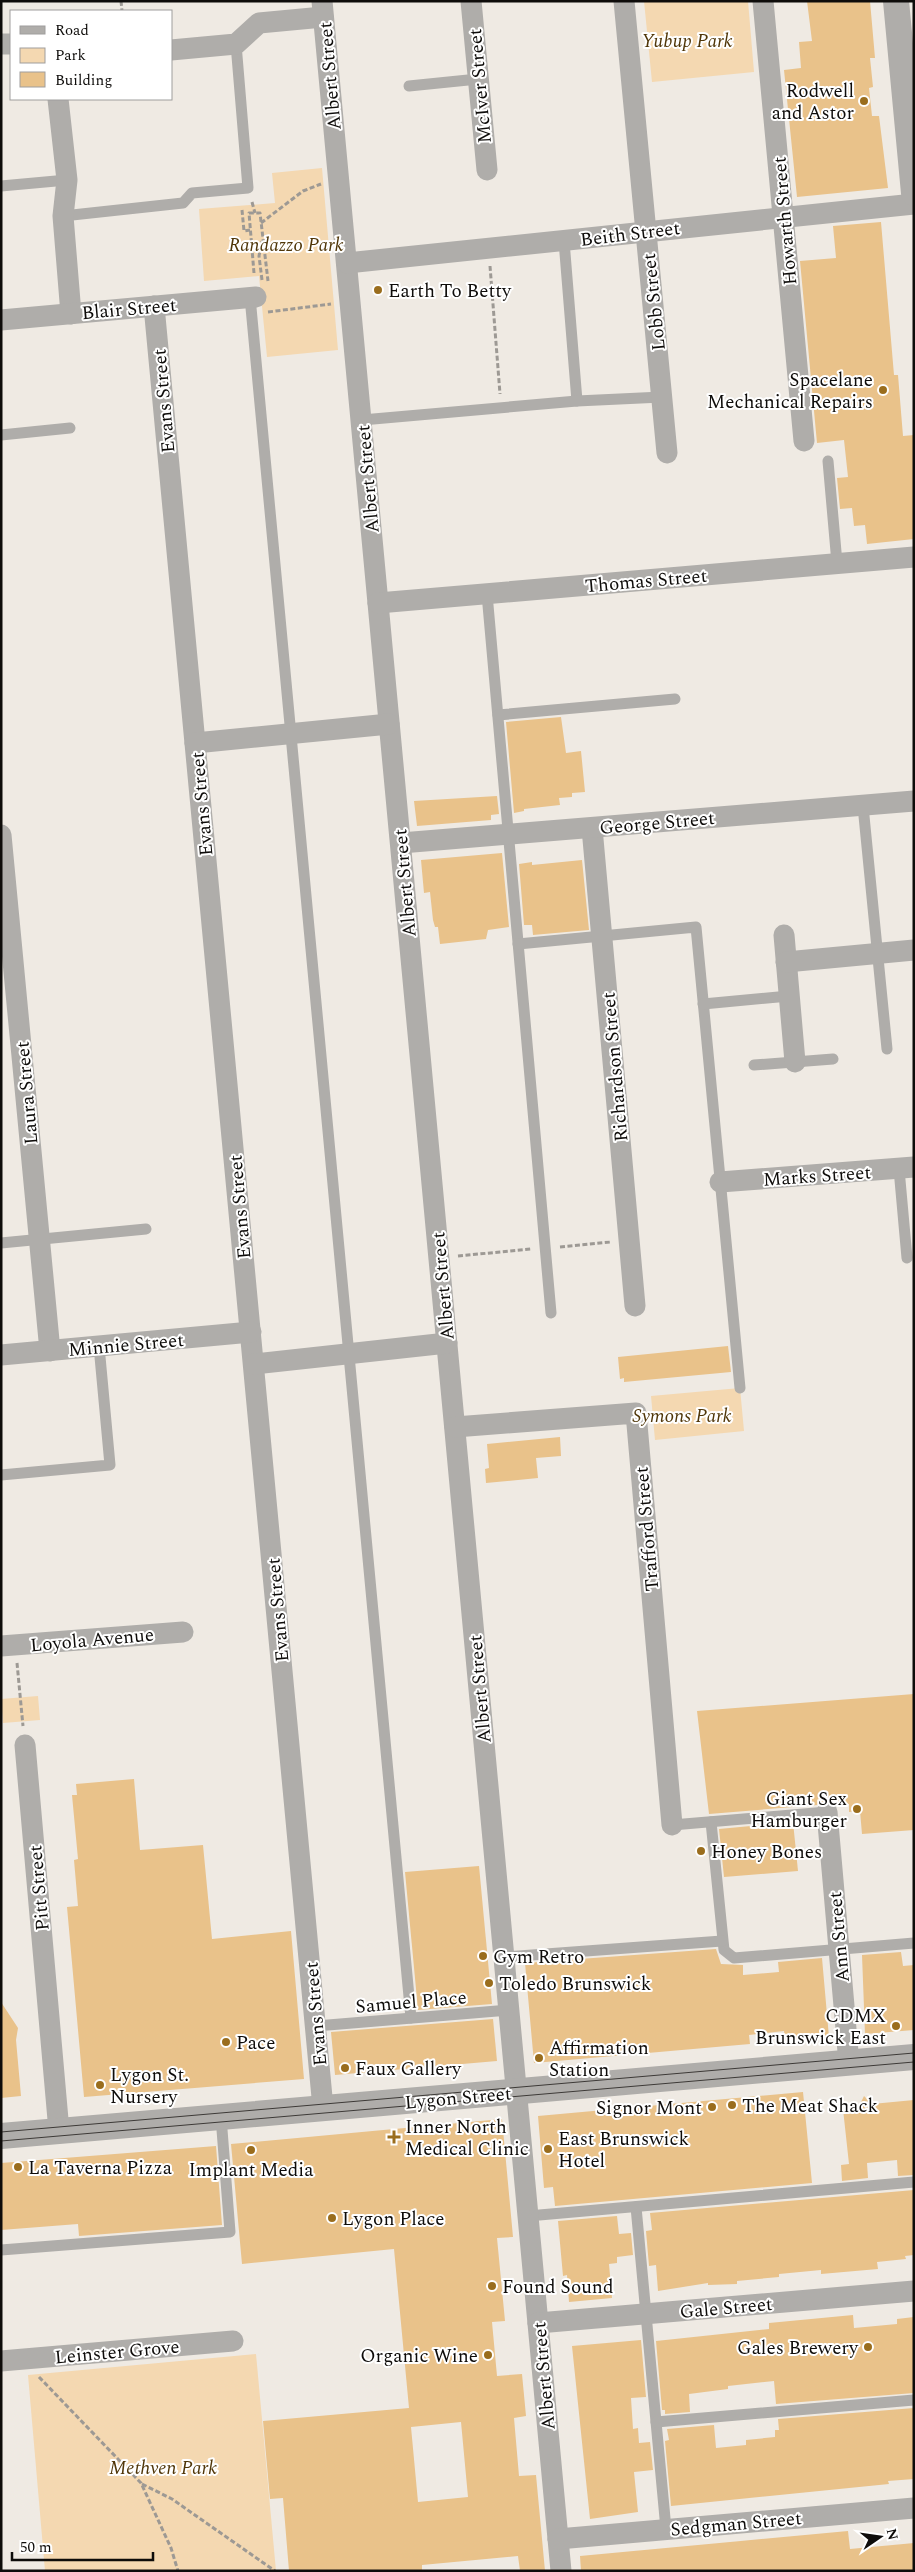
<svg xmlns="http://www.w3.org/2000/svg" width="915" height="2572" viewBox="0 0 915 2572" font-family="Spectral,serif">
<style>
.green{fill:#f4d8b1}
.building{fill:#e9c28a;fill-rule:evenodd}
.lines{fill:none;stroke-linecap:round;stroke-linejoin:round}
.path{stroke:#9d9994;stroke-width:3;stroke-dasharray:5 2.5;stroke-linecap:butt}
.service{stroke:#afadaa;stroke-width:11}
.minor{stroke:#afadaa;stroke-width:21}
.tertiary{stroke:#afadaa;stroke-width:26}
.tram{stroke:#3d3a37;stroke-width:1}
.poi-dot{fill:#9a6d1d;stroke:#fff;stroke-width:2}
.labels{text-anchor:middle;stroke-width:4;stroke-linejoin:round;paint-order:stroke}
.park-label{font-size:19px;font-style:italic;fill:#503608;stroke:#fff}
.street-label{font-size:19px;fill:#0e0c0a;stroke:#fff}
.poi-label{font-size:19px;fill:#0e0c0a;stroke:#fff;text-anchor:start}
</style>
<rect width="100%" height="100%" fill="#efeae3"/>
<g class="green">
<path d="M644,1H748L754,72L652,82Z"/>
<path d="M322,168L338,350L267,357L259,276L204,281L199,209L275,203L272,173Z"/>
<path d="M740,1388L744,1431L655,1440L651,1396Z"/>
<path d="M38,1696L40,1720L3,1723L1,1699Z"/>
<path d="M256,2354L276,2571H45L28,2375Z"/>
</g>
<g class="building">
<path d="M807,1H870L875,58H870L873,87L869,88L872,116H879L888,188L797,197L784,70L801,68L799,42L812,41Z"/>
<path d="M881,222L894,375H898L903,436L914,435V539L867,544L865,525L854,526L852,508L840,509L837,478L848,477L844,440L817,443L800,261L836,258L833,226Z"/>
<path d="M561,717L566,753L581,751L585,792L572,793V797L559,798L560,805L524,809V811L514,813L506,722Z"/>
<path d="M497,796L499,814L491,815V820L417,826L414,801Z"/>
<path d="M502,853L509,927L488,930L486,939L440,944L438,927H435L433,920L430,892L424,893L421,860Z"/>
<path d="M582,860L589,930L533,935L532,925H524L519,864L532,862V865Z"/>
<path d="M728,1346L731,1372L624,1382V1378L620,1379L618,1357Z"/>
<path d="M560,1437L561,1456L536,1458L538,1478L486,1483L485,1469L489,1468L487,1444Z"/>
<path d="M914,1694V1830L862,1834L860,1811L849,1812V1804L837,1805L826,1800L817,1805L709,1814L697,1711Z"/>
<path d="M134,1779L140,1850L203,1845L212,1939L291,1931L304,2079L84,2097L67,1907L78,1906L74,1860L78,1859L72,1795H77L76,1784Z"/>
<path d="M793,1822L798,1871L724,1877L719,1829Z"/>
<path d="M479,1866L492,2004L418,2010L405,1872Z"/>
<path d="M716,1949L721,1964L743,1965V1975L779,1972L778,1962L822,1958L829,2037L785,2041L784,2031L749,2035L750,2044L534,2063L525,1963Z"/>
<path d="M901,1952L903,1966L914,1965V2030L865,2034L862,1955Z"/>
<path d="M1,2002L18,2028L16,2040L21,2096L1,2098Z"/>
<path d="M493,2019L497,2061L335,2075L331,2032Z"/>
<path d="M803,2092L812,2183L555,2206L553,2187L544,2188L538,2116Z"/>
<path d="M864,2096L872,2104L914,2100V2175L898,2176L897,2160L867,2163L868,2178L842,2181L841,2165L849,2164L843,2109L858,2108Z"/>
<path d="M502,2119L513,2237L497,2238L505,2321L492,2322L497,2376L522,2374L526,2416L514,2418L519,2476L536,2475L545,2571H520L518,2556L422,2565V2571H289L283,2498L270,2499L263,2421L409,2408L394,2249L242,2264L231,2144ZM461,2422L468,2497L418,2502L411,2427Z"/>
<path d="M216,2146L222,2225L79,2236L78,2224L1,2230V2163Z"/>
<path d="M914,2190V2255L905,2256L906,2259L877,2262L878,2269L821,2274V2270L779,2274V2277L737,2281V2284L708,2285V2283L658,2291L656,2265L649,2266L646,2231L652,2230L650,2213Z"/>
<path d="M617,2216L619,2234L631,2233L633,2255L617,2257V2263L609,2264L612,2298L569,2302L567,2275L563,2276L558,2221Z"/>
<path d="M853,2315L854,2328L897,2324V2319L914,2317V2393L776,2404L774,2381L728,2386V2389L689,2394L690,2412L665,2414V2410H662L656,2341L769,2329V2323Z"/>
<path d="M641,2340L646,2397L631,2398L633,2429L638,2428L639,2443L650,2442L653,2470L634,2472L638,2512L590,2519L572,2346Z"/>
<path d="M914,2408V2479L888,2481L889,2484L671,2506L665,2441L669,2440L667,2429L714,2425L716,2448L746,2445V2440L775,2437V2430H779L778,2419Z"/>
<path d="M848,2531L850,2549L914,2543V2571H581L580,2556Z"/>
</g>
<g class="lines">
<g class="path">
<path d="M121,1L122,11"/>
<path d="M252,202L255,213"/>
<path d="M242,210L244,231L250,230"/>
<path d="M261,223L303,191L321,184"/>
<path d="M490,266L500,394"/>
<path d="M254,273L249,213H260L268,281"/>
<path d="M262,280L259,256L262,241"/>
<path d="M268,312L331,304"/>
<path d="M560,1247L611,1242"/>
<path d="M458,1256L531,1249"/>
<path d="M17,1663L23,1726"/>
<path d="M39,2377L141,2483L171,2548L178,2571"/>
<path d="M142,2484L172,2499L275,2571"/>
</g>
<g class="service">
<path d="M409,86L478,79"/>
<path d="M1,186L67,180"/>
<path d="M63,216L183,203L192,193L248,188L236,44"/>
<path d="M564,241L577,401"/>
<path d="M250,297L411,2018"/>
<path d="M362,420L577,401L662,397"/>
<path d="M1,435L70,428"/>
<path d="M828,461L837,563"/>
<path d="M487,594L551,1313"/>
<path d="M498,715L675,699"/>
<path d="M863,806L887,1049"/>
<path d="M518,944L696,927L740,1388"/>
<path d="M703,1004L789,996"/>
<path d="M754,1065L833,1059"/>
<path d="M899,1169L907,1258"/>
<path d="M1,1243L146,1229"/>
<path d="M1,1475L110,1465L99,1346"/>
<path d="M711,1822L724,1950L734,1958L914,1943"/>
<path d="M672,1825L827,1812"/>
<path d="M504,1957L722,1941"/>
<path d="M316,2026L509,2010"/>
<path d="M636,2207L666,2529"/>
<path d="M528,2216L914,2182"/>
<path d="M1,2250L230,2232L221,2117"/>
<path d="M656,2422L914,2400"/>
</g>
<g class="minor">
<path d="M322,1L561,2571"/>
<path d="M471,1L487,170"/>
<path d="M624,1L667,453"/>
<path d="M763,1L804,441"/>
<path d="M1,44H11"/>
<path d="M171,50L236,44L259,23L323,17"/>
<path d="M58,99L67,180L63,216L71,314"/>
<path d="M347,263L914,204"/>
<path d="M154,306L323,2108"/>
<path d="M1,320L256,297"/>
<path d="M378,603L914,557"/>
<path d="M195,743L389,724"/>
<path d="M592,828L635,1306"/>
<path d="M1,835L50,1351"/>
<path d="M401,843L914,801"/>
<path d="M784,935L795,1062"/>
<path d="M786,962L914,950"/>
<path d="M720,1182L914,1167"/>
<path d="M1,1355L251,1332"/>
<path d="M254,1364L447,1343"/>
<path d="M455,1427L636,1413L672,1825"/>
<path d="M1,1646L183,1632"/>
<path d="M25,1745L59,2131"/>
<path d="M827,1812L849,2063"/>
<path d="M538,2323L914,2291"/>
<path d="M1,2361L233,2341"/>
<path d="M558,2539L914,2508"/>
</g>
<g class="tertiary">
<path d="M896,1L914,193"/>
<path d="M1,2136L914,2057"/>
</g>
<g class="tram">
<path d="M1,2132L914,2053"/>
<path d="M1,2141L914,2062"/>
</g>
</g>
<g class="poi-dot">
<circle cx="864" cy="101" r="5"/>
<circle cx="378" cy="290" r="5"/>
<circle cx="883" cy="390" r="5"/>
<circle cx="857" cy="1809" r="5"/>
<circle cx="701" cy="1851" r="5"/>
<circle cx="483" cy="1956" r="5"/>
<circle cx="489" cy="1983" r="5"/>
<circle cx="896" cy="2026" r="5"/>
<circle cx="226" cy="2042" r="5"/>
<circle cx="539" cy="2058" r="5"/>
<circle cx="345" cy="2068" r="5"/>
<circle cx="100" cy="2085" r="5"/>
<circle cx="732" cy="2105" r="5"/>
<circle cx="712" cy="2107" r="5"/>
<path d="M391.5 2129.5h5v5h5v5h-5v5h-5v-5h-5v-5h5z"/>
<circle cx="548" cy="2149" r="5"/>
<circle cx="251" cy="2150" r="5"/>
<circle cx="18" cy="2167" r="5"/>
<circle cx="332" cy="2218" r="5"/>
<circle cx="492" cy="2286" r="5"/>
<circle cx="868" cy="2347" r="5"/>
<circle cx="488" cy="2355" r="5"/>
</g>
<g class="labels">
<g class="park-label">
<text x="687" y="47">Yubup Park</text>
<text x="286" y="251">Randazzo Park</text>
<text x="682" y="1422">Symons Park</text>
<text x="163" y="2474">Methven Park</text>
</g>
<g class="street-label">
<text transform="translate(329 76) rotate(-95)" y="7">Albert Street</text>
<text transform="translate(479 86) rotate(-95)" y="7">McIver Street</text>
<text transform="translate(784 221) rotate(-95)" y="7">Howarth Street</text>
<text transform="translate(630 233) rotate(-7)" y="7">Beith Street</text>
<text transform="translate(653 302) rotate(-96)" y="7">Lobb Street</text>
<text transform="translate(129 308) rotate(-5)" y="7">Blair Street</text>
<text transform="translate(163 401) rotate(-95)" y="7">Evans Street</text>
<text transform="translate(367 479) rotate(-95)" y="7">Albert Street</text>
<text transform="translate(646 580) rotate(-5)" y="7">Thomas Street</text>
<text transform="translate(201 804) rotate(-95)" y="7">Evans Street</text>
<text transform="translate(657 822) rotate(-5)" y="7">George Street</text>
<text transform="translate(404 883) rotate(-95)" y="7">Albert Street</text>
<text transform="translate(614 1067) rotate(-95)" y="7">Richardson Street</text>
<text transform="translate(26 1093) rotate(-95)" y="7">Laura Street</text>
<text transform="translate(817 1175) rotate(-4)" y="7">Marks Street</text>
<text transform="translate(239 1207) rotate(-95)" y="7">Evans Street</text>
<text transform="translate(442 1286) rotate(-95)" y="7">Albert Street</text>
<text transform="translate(126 1344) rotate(-5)" y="7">Minnie Street</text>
<text transform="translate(646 1529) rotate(-95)" y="7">Trafford Street</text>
<text transform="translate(277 1610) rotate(-95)" y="7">Evans Street</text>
<text transform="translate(92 1639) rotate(-5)" y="7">Loyola Avenue</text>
<text transform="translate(479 1689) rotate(-95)" y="7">Albert Street</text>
<text transform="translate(38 1888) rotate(-95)" y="7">Pitt Street</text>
<text transform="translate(838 1937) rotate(-95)" y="7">Ann Street</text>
<text transform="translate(411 2001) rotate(-5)" y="7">Samuel Place</text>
<text transform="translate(315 2014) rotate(-95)" y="7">Evans Street</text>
<text transform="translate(458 2097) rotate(-5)" y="7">Lygon Street</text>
<text transform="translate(726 2307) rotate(-5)" y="7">Gale Street</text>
<text transform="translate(117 2351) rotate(-5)" y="7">Leinster Grove</text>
<text transform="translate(543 2376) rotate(-95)" y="7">Albert Street</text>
<text transform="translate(736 2523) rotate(-5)" y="7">Sedgman Street</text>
</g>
<g class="poi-label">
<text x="854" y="97" text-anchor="end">Rodwell<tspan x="854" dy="22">and Astor</tspan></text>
<text x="388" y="297">Earth To Betty</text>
<text x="873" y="386" text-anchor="end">Spacelane<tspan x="873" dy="22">Mechanical Repairs</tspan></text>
<text x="847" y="1805" text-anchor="end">Giant Sex<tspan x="847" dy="22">Hamburger</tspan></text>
<text x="711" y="1858">Honey Bones</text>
<text x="493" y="1963">Gym Retro</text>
<text x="499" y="1990">Toledo Brunswick</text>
<text x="886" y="2022" text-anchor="end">CDMX<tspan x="886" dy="22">Brunswick East</tspan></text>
<text x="236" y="2049">Pace</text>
<text x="549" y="2054">Affirmation<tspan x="549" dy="22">Station</tspan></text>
<text x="355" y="2075">Faux Gallery</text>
<text x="110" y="2081">Lygon St.<tspan x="110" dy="22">Nursery</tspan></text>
<text x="742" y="2112">The Meat Shack</text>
<text x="702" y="2114" text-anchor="end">Signor Mont</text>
<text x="405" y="2133">Inner North<tspan x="405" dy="22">Medical Clinic</tspan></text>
<text x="558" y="2145">East Brunswick<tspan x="558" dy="22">Hotel</tspan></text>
<text x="28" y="2174">La Taverna Pizza</text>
<text x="251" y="2176" text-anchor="middle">Implant Media</text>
<text x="342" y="2225">Lygon Place</text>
<text x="502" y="2293">Found Sound</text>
<text x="858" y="2354" text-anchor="end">Gales Brewery</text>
<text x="478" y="2362" text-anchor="end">Organic Wine</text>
</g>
</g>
<rect width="915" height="2572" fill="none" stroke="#0e0c0a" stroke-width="5"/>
<rect x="10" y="10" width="162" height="90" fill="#ffffff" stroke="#9f9e9d"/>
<rect x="20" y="26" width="25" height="8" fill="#afadaa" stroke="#9f9e9d"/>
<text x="55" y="35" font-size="15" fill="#0e0c0a">Road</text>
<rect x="20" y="48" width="25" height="15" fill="#f4d8b1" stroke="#9f9e9d"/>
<text x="55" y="60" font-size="15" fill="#0e0c0a">Park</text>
<rect x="20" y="72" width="25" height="15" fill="#e9c28a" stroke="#9f9e9d"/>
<text x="55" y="85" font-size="15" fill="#0e0c0a">Building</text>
<g transform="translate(880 2537) rotate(77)" stroke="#ffffff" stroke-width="4" paint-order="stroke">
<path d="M0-4L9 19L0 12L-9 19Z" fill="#0e0c0a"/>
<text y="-8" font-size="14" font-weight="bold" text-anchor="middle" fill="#0e0c0a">N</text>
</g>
<path d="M12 2552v8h141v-8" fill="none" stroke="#0e0c0a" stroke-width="2.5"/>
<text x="20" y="2552" font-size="15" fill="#0e0c0a" stroke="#ffffff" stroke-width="4" paint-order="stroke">50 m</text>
</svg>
